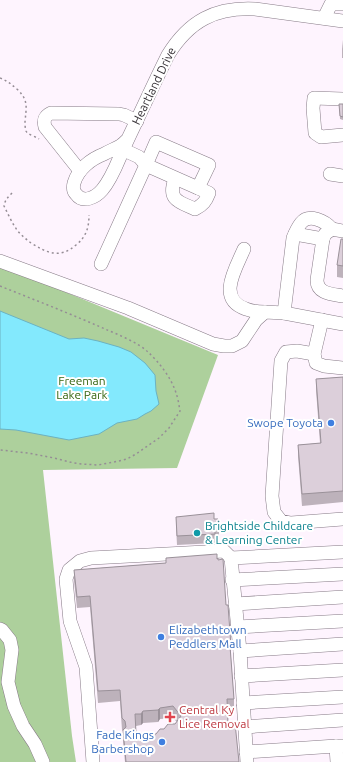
<svg xmlns="http://www.w3.org/2000/svg" width="343" height="762" viewBox="0 0 343 762" font-family="Ubuntu,sans-serif">
<style>
.green{fill:#add09c}
.water{fill:#83e9fd;stroke:#6cb2c1}
.lines{fill:none;stroke-linecap:round;stroke-linejoin:round}
.minor-casing{stroke:#877b87;stroke-width:14}
.path{stroke:#958d95;stroke-width:1.5;stroke-dasharray:2 3;stroke-linecap:butt}
.minor{stroke:#fff;stroke-width:13}
.wall{fill:#bdb2bb;fill-rule:evenodd}
.shaded-wall{fill:#9a9199}
.building{fill:#dccfda;stroke:#9a9199;fill-rule:evenodd}
.shop-dot{fill:#3f7fe0;stroke:#fff;stroke-width:1.5}
.culture-dot{fill:#0f9aa8;stroke:#fff;stroke-width:1.5}
.health-dot{fill:#e0444e;stroke:#fff;stroke-width:1.5}
.labels{text-anchor:middle;stroke-width:4;stroke-linejoin:round;paint-order:stroke}
.street-label{font-size:12px;fill:#353035;stroke:#fff}
.park-label{font-size:12px;fill:#366612;stroke:#fff}
.shop-label{font-size:12px;fill:#366cbe;stroke:#fff;text-anchor:end}
.culture-label{font-size:12px;fill:#0d838f;stroke:#fff;text-anchor:start}
.health-label{font-size:12px;fill:#be3a42;stroke:#fff;text-anchor:start}
</style>
<rect width="100%" height="100%" fill="#fef4fe"/>
<path class="green" d="M0,265L218,355L177,468L43,470L72,736L76,762H0Z"/>
<path class="water" d="M0,311L69,339L84,338L98,341L119,347L131,352L145,363L155,375L156,391L159,404L151,411L145,414L137,419L117,423L99,434L69,440L16,430L0,429Z"/>
<g class="lines">
<g class="minor-casing">
<g id="minor">
<path d="M324,18L331,4H343"/>
<path d="M343,99L314,98L313,108L315,133L321,137L343,135"/>
<path d="M127,140C125,142 123,144 120,146C115,149 109,151 104,154C91,159 78,169 74,183C73,187 73,191 76,194C83,204 96,197 102,190C114,176 119,157 127,141C141,112 154,83 168,55C189,21 215,7 255,9L343,21"/>
<path d="M156,142L209,165L198,188L146,165Z"/>
<path d="M80,171L45,127C43,119 45,116 51,113L119,114L124,115L137,121"/>
<path d="M330,174L343,176"/>
<path d="M175,179C167,200 179,202 195,209C203,205 206,201 209,193L198,188"/>
<path d="M343,231L332,229L325,234L323,239L317,280C317,294 332,294 343,296"/>
<path d="M295,234L323,239"/>
<path d="M244,249C236,268 216,299 246,309C251,311 259,312 265,312"/>
<path d="M0,261L128,308L213,344L224,346H232L242,341L256,320L265,312L284,313L343,324"/>
<path d="M101,264L146,165L139,157L124,150"/>
<path d="M284,313L293,238C295,233 297,228 301,223C309,213 325,221 332,229"/>
<path d="M322,320L314,354L316,363L324,366L343,368"/>
<path d="M314,354L297,351L286,352L281,361L272,496L274,512L281,521L291,523L343,519"/>
<path d="M232,580L343,574"/>
<path d="M235,604L343,597"/>
<path d="M237,627L343,621"/>
<path d="M0,629L2,630L10,640L12,650L8,682L14,706L23,726L35,744L43,762"/>
<path d="M240,651L343,644"/>
<path d="M241,676L343,670"/>
<path d="M243,703L343,697"/>
<path d="M244,727L343,720"/>
<path d="M246,752L336,746"/>
<path d="M93,762L86,667L70,621L66,579L69,570L80,561L91,558L224,551L231,558"/>
<path d="M247,762L240,651L231,558L343,552"/>
<path d="M337,762L336,746H343"/>
</g>
</g>
<g class="path">
<path d="M0,78C8,81 12,85 18,90C29,101 26,108 25,122C25,124 25,128 26,131C28,135 35,136 39,139"/>
<path d="M12,193C8,197 5,200 4,206C8,214 12,223 17,230C21,235 26,239 31,243C47,253 60,259 76,245C86,237 89,228 89,215"/>
<path d="M0,286C35,300 71,314 105,329C119,335 137,342 148,352C159,362 172,379 176,393C178,398 179,405 180,411L169,428L159,438L136,454L127,459L119,461L98,465L82,464L74,463L54,458L28,453L0,450"/>
</g>
<use href="#minor" class="minor"/>
</g>
<g class="wall">
<path d="M343,40V58H342V49Z"/>
<path d="M339,104H343V120L340,119Z"/>
<path d="M343,239V278L337,277V265Z"/>
<path d="M343,377V502L302,506L298,456V445L320,443L316,390V379Z"/>
<path d="M176,517L214,519L219,529V538L215,539V543L177,545L176,526Z"/>
<path d="M217,559L226,605L231,646V657L234,699V710L227,711L228,723L239,762H125L123,741V731L122,730L120,701L98,703L90,607L77,608L74,581V570ZM173,718L177,722L175,724L156,734L144,735L136,733V726L141,725L143,723L158,722L160,719Z"/>
</g>
<g class="shaded-wall">
<path d="M160,708V719L158,722V710Z"/>
<path d="M143,711V723L141,725V714Z"/>
</g>
<g class="building">
<path d="M339,104H343V117L340,116Z"/>
<path d="M341,239H343V266L337,265Z"/>
<path d="M343,377V491L302,494L298,445L321,443L316,379Z"/>
<path d="M214,513V519H218L219,529L215,530V534L177,536L176,517Z"/>
<path d="M217,554V559L218,558V560L223,559L226,605H228L231,646H230L234,699H227L228,723H235L239,762H126L123,730L126,727L125,721L122,718L120,690L98,691L90,596L77,597L74,570L166,563V558ZM173,706L181,716L175,724H168L164,729H160L156,734L144,735L142,733H136L135,714H141L143,711L158,710L160,708Z"/>
</g>
<g class="shop-dot">
<circle cx="331" cy="423" r="4"/>
<circle cx="161" cy="637" r="4"/>
<circle cx="162" cy="742" r="4"/>
</g>
<circle class="culture-dot" cx="197" cy="533" r="4"/>
<path class="health-dot" d="M168 711h4v4h4v4h-4v4h-4v-4h-4v-4h4z"/>
<g class="labels">
<g class="street-label">
<text transform="translate(154 86) rotate(-64)" y="4">Heartland Drive</text>
</g>
<g class="park-label">
<text x="82" y="385">Freeman<tspan x="82" dy="14">Lake Park</tspan></text>
</g>
<g class="shop-label">
<text x="323" y="427">Swope Toyota</text>
<text x="169" y="634" text-anchor="start">Elizabethtown<tspan x="169" dy="14">Peddlers Mall</tspan></text>
<text x="154" y="739">Fade Kings<tspan x="154" dy="14">Barbershop</tspan></text>
</g>
<g class="culture-label">
<text x="205" y="530">Brightside Childcare<tspan x="205" dy="14">&amp; Learning Center</tspan></text>
</g>
<g class="health-label">
<text x="179" y="714">Central Ky<tspan x="179" dy="14">Lice Removal</tspan></text>
</g>
</g>
</svg>
